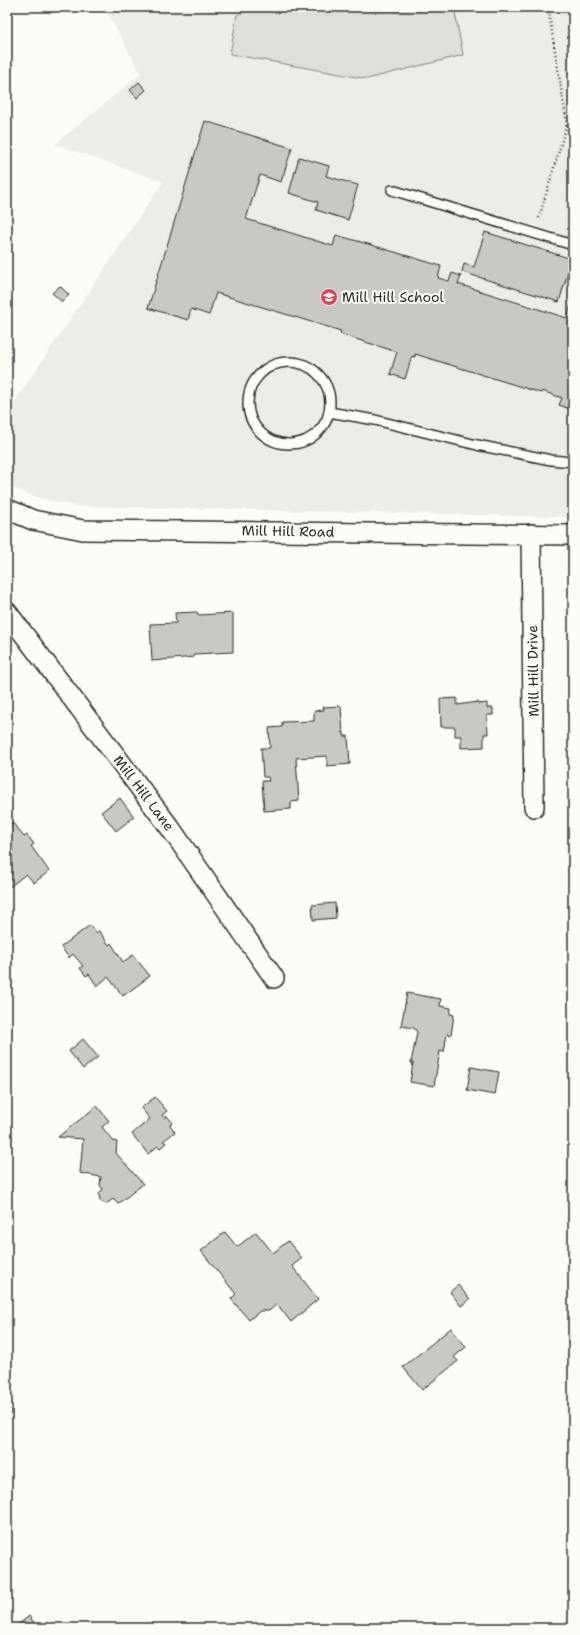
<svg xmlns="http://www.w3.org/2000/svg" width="580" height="1635" viewBox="0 0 580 1635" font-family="'Shantell Sans',sans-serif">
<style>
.built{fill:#edece8}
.green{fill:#dfdeda;stroke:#858482}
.building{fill:#c9c8c4;stroke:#2b2b2b}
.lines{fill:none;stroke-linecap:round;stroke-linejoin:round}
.lane-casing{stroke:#2b2b2b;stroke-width:12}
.street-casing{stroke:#2b2b2b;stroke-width:22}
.path{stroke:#2b2b2b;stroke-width:2.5;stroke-dasharray:1 3;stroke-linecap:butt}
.lane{stroke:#fdfcf7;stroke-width:9}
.street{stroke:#fdfcf7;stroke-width:19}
.labels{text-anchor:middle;stroke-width:4;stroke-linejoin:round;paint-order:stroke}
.poi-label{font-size:14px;fill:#2b2b2b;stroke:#fdfcf7;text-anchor:start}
.street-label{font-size:14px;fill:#2b2b2b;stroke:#fdfcf7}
</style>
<rect width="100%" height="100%" fill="#fdfcf7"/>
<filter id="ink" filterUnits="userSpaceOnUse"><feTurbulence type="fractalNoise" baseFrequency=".025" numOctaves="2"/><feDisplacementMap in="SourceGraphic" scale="8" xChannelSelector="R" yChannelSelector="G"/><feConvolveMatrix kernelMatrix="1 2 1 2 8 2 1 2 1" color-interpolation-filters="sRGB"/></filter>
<g filter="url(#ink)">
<path class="built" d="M104,7H573V517L76,506L50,501L25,493L7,485V413L163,182L55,144L141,74Z"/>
<path class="green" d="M252,7H454L463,55L367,79L230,54L237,15Z"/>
<g class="building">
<path d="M139,82L146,90L137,98L130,90Z"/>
<path d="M205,121L292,148L281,182L260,175L246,219L333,246L336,235L368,244L441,266L438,278L449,281L452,273L461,276L458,284L567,318L573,298V410L559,405L562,398L542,391L541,393L415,354V357L412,356L405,379L390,374L397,352L340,334L341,331L216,293L209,315L191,309L188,320L148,308Z"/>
<path d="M299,157L329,166L326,176L358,185L348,220L316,210L318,202L289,193Z"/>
<path d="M485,232L572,259L559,302L462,272L464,264L474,267Z"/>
<path d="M60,286L69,295L62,302L52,293Z"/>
<path d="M197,612L198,615L233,613V652L194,654V657L152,661L150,624L176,623L175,613Z"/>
<path d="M457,698V705L478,702V704L487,703V708H493V715H487L488,734H484V747L461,748V736H455V727H441L440,699Z"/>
<path d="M341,706L343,733L344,732V736H348L350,764L327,766V756L296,758L299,801L291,802V809L264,811L262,781H269L268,777H263L261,748H270L269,728L282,727V722L314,721V711L324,710L323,707Z"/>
<path d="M120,798L134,817L116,831L101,812Z"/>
<path d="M12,822L24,837L27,835L34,844L31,846L49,871L34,883L26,874L7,889V826Z"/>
<path d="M335,903L336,918L313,920L312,905Z"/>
<path d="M90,925L96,933L99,931L109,945L111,943L123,962L133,955L150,976L123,996L108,977L97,986L89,974L86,976L80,968L83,966L73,954L69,958L61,947Z"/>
<path d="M407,993L441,999L440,1006L451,1008L450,1014L454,1015L451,1035L447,1034L444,1052L440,1051L434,1086L410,1082L413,1063H411L417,1032L414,1028L401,1026Z"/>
<path d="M83,1039L98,1057L83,1069L69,1051Z"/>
<path d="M471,1067L499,1072L495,1095L467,1090Z"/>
<path d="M155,1097L167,1111L162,1115L165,1118L167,1116L173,1123L170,1125L175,1132L163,1141L166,1143L160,1148L158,1146L148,1154L132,1134L150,1119L141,1108Z"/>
<path d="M97,1106L109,1121L102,1127L113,1141L117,1142L116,1153L143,1184L118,1204L113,1199L106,1204L100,1201L99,1194L103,1189L100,1185L101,1177L80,1173L83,1139L58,1137Z"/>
<path d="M225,1232L237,1247L256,1232L273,1253L288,1241L302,1258L292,1266L318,1299L291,1322L277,1304L269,1311H260L249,1320L231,1299L236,1294L201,1251Z"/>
<path d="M458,1285L470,1299L461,1306L450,1292Z"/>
<path d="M451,1328L466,1347L454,1357L458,1361L422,1390L403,1367Z"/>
<path d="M29,1616L38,1628H14Z"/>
</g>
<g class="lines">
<g class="lane-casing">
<g id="lane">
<path d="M392,190L573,245"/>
<circle cx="289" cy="403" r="41"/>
<path d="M329,412L375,420L477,445L551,460L573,462"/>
</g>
</g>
<g class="street-casing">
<g id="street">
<path d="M7,509L33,520L83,530L573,535"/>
<path d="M531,534L534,807"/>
<path d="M7,612L171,829L274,978"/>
</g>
</g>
<path class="path" d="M539,218L567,124L548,8L546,7"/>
<use href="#lane" class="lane"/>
<use href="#street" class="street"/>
</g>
</g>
<defs>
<g id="school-disc" transform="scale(0.9)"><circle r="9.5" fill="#d1495b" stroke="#fdfcf7"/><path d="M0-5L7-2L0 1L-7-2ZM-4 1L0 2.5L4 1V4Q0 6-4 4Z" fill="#fff"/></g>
</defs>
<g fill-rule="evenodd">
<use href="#school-disc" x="329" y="297"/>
</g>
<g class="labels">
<g class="poi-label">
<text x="342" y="302">Mill Hill School</text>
</g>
<g class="street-label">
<text transform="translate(288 531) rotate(1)" y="5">Mill Hill Road</text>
<text transform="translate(533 671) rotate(-91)" y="5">Mill Hill Drive</text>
<text transform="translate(144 793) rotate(53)" y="5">Mill Hill Lane</text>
</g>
</g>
<rect width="580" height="1635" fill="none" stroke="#fdfcf7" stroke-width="24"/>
<rect x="12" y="12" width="556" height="1611" fill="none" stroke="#2b2b2b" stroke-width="1.5" filter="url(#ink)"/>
</svg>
